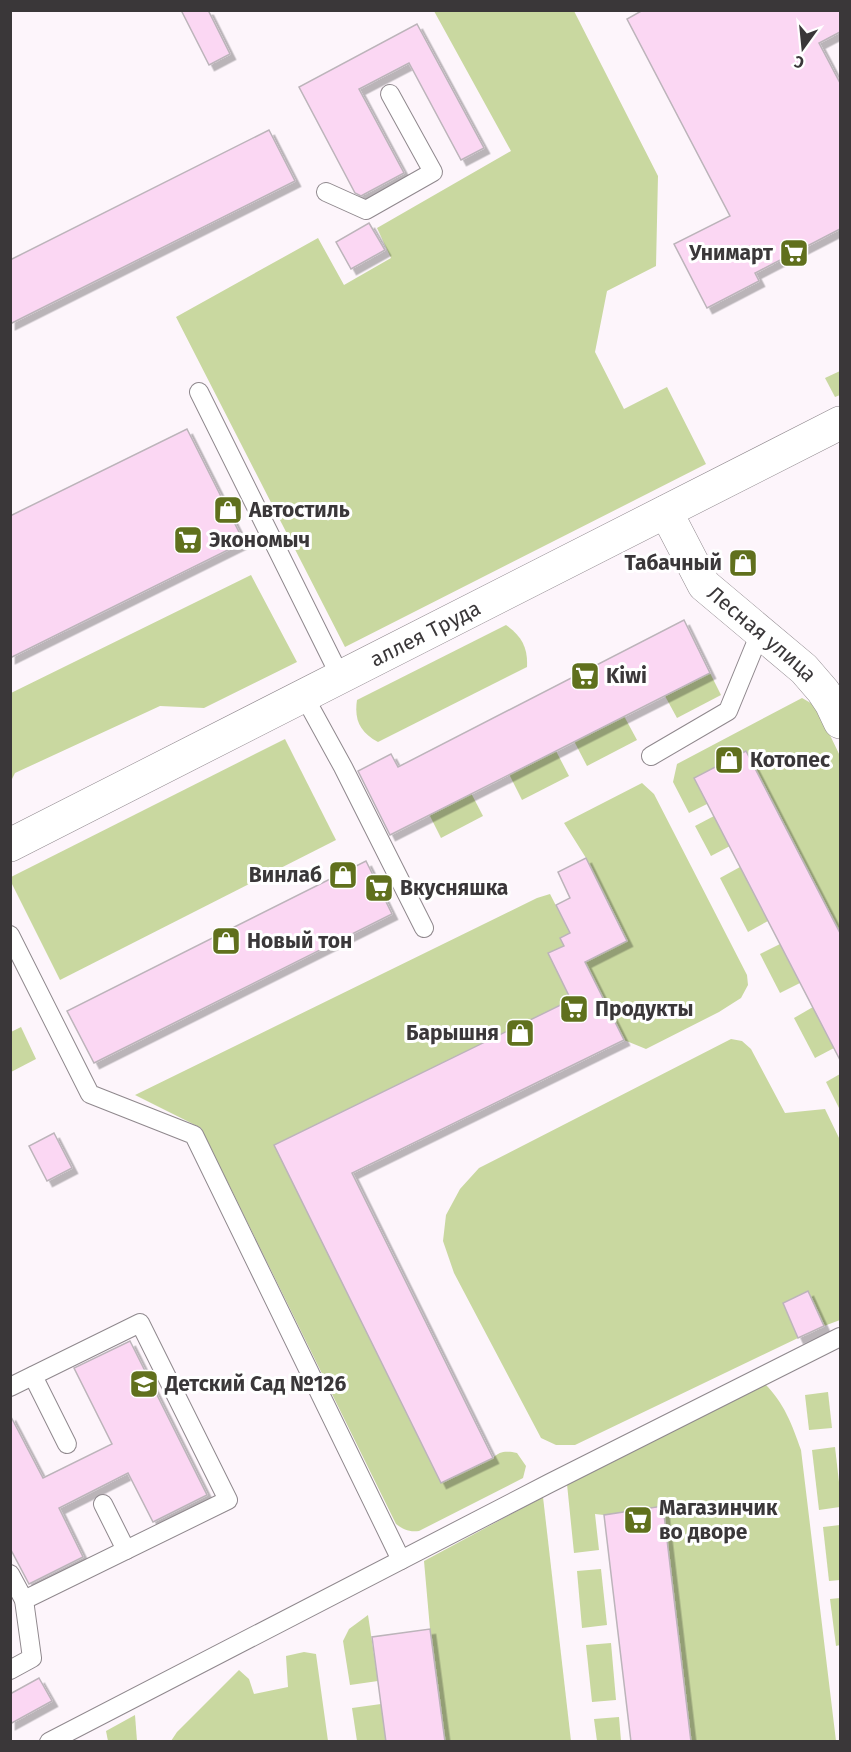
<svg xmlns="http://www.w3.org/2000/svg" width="851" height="1752" viewBox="0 0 851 1752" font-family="'Fira Sans',sans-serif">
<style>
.green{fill:#c9d8a0}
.building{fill:#fbd7f3;stroke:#bcb4ba;stroke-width:1.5;filter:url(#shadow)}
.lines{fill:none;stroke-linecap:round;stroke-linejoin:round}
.service-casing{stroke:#8f888d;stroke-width:20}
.minor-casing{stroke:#8f888d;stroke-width:34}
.tertiary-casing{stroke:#8f888d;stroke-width:34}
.service{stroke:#fff;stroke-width:18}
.minor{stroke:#fff;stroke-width:33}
.tertiary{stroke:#fff;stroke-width:33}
.labels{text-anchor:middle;stroke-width:6;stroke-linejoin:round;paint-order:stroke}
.poi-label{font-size:21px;font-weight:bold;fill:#3a3739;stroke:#fff;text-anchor:start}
.street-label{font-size:21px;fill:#3a3739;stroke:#fff}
</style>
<defs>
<filter id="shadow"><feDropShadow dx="5.5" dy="5.5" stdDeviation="0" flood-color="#0004"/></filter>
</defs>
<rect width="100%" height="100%" fill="#fdf5fb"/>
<g class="green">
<path d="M434,11H574L658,176L656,266L607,291L595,352L624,409L667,387L706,464L345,647L176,317L318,238L344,285L391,258L377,228L511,151Z"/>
<path d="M840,371V395L835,397L825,378Z"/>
<path d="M251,575L297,662L204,708L160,706L15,773L11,781V693Z"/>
<path d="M506,625C522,636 528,648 527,667L378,742C360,732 354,720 357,700Z"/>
<path d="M710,673L721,695L677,718L665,696Z"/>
<path d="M802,698L816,706L840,756V933L746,751L729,760L707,804L689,813L673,782L677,764Z"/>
<path d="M624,716L637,740L587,766L574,741Z"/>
<path d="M285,739L336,840L60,980L11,882V877Z"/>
<path d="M556,751L569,776L522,800L509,774Z"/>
<path d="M642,783L654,794L747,975L748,985L741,998L719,1012L646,1049L624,1040L597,987L275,1145L441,1483L493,1458C500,1451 506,1451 517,1453L526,1466L523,1478L419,1531C409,1532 404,1530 396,1524L201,1128L135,1095L537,898L550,894L570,933L560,938L564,946L549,953L559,974L627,941L586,858L564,823Z"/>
<path d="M471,793L483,816L441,838L429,814Z"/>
<path d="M714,816L730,846L711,856L695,826Z"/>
<path d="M740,867L768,921L748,932L720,878Z"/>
<path d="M780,944L800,983L780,993L760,954Z"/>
<path d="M813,1007L834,1048L815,1058L794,1018Z"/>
<path d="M21,1027L36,1059L11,1072V1032Z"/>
<path d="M731,1039L742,1041L751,1049L785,1113L825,1109L840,1140V1320L824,1326L808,1292L783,1303L798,1338L575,1445H556L541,1438L454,1273L443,1241L446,1215L460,1189L479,1168Z"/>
<path d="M840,1074V1110L826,1082Z"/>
<path d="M765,1384C784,1403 792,1424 801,1450L836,1741H691L663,1507L604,1515L595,1514L599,1550L574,1553L567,1484Z"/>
<path d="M828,1392L832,1428L809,1430L805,1395Z"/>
<path d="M835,1447L840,1491V1507L819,1510L812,1450Z"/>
<path d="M543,1497L571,1741H445L430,1629L424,1561Z"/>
<path d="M840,1525V1580L829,1581L823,1527Z"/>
<path d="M601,1569L607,1625L582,1628L577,1571Z"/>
<path d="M840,1598V1645L836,1646L830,1599Z"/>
<path d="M368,1615L378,1681L350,1685L343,1641L349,1629Z"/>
<path d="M611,1643L616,1700L592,1702L586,1645Z"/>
<path d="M304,1652L316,1654L328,1741H171L177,1732L239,1670L249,1679L254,1694L288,1687L286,1656Z"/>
<path d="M381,1704L386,1741H357L352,1708Z"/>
<path d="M135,1715L137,1741H108L106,1731Z"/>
<path d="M619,1717L621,1741H597L594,1719Z"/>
</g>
<g class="building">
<path d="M181,10H208L230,54L209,65Z"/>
<path d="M643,10H840V32L819,43L840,83V229L755,273L759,281L707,308L674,244L730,216L627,19Z"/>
<path d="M417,24L484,148L461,160L409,63L359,89L404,173L361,196L355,193L299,87Z"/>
<path d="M269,130L295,181L10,324V260Z"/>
<path d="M369,223L385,250L351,269L336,242Z"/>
<path d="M187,429L244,542L10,658V516Z"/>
<path d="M684,620L710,673L390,835L358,771L391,754L398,767Z"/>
<path d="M746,751L840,933V1060L694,778Z"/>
<path d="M586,858L627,941L585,962L624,1040L352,1173L493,1458L441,1483L274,1145L571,1000L548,953L564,946L560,938L570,933L556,905L570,898L558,872Z"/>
<path d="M366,861L392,914L94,1063L67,1011Z"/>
<path d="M54,1133L72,1168L47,1181L29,1146Z"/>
<path d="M808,1291L824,1326L798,1338L783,1303Z"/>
<path d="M130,1341L207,1495L153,1522L128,1473L59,1508L83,1557L29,1584L10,1548V1415L43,1478L112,1444L74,1368Z"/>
<path d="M663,1506L691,1742H631L604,1515Z"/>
<path d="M430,1629L445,1742H386L372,1637Z"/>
<path d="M39,1678L52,1701L10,1724V1694Z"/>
</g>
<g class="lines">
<g class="service-casing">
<g id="service">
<path d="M326,192L366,210L433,172L390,94"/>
<path d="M199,392L341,678"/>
<path d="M304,696L343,767L424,928"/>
<path d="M651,756L728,711L760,633"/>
<path d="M10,935L90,1094L194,1135L401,1560"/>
<path d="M33,1376L67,1444"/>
<path d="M10,1387L140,1323L228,1500L24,1600"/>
<path d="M103,1504L126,1550"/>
<path d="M10,1574L24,1600L32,1658L10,1670"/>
<path d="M49,1742L550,1483L840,1337"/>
</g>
</g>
<g class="minor-casing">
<g id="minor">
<path id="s1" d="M666,512L704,585L804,669L823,691L831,703L840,722"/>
</g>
</g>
<g class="tertiary-casing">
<g id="tertiary">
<path id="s2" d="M10,845L840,423"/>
</g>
</g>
<use href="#service" class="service"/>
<use href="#minor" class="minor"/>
<use href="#tertiary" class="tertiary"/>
</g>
<defs>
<g id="supermarket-square" transform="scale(1.5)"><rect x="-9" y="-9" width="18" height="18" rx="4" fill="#60701d" stroke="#fff"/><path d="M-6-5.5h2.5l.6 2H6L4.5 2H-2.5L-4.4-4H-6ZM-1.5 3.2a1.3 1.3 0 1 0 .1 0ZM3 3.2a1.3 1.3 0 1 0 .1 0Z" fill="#fff"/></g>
<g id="shop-square" transform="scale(1.5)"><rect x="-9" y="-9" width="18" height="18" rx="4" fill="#60701d" stroke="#fff"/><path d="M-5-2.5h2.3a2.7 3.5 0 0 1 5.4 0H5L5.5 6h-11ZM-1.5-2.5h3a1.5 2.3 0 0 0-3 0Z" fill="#fff"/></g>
<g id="school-square" transform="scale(1.5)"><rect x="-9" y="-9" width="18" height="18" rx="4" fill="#60701d" stroke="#fff"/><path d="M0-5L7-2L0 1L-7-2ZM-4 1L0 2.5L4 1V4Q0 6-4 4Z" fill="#fff"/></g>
</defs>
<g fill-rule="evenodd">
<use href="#supermarket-square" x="794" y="253"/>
<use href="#shop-square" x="228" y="510"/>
<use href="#supermarket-square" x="188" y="540"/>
<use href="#shop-square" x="743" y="563"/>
<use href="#supermarket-square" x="585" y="676"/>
<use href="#shop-square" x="729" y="760"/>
<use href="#shop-square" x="343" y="875"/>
<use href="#supermarket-square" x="379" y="888"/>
<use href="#shop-square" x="226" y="941"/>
<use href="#supermarket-square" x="574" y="1009"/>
<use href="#shop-square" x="520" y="1033"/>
<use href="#school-square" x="144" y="1384"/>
<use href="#supermarket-square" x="638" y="1520"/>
</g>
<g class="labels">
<g class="poi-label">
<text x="773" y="260" text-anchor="end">Унимарт</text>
<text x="249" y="517">Автостиль</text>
<text x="209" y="547">Экономыч</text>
<text x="722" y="570" text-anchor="end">Табачный</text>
<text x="606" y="683">Kiwi</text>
<text x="750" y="767">Котопес</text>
<text x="322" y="882" text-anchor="end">Винлаб</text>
<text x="400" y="895">Вкусняшка</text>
<text x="247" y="948">Новый тон</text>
<text x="595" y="1016">Продукты</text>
<text x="499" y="1040" text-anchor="end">Барышня</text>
<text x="165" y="1391">Детский Сад №126</text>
<text x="659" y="1515">Магазинчик<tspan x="659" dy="24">во дворе</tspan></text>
</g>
<g class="street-label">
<text dy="7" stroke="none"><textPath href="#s2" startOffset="466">аллея Труда</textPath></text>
<text dy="7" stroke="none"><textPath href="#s1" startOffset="158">Лесная улица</textPath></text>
</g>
</g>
<rect width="851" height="1752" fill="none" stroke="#3a3739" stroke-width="24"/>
<g transform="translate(803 48) rotate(195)" stroke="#ffffff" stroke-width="4.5" paint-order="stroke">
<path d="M0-4.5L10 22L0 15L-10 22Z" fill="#3a3739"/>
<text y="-9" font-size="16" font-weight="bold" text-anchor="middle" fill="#3a3739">С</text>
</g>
</svg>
